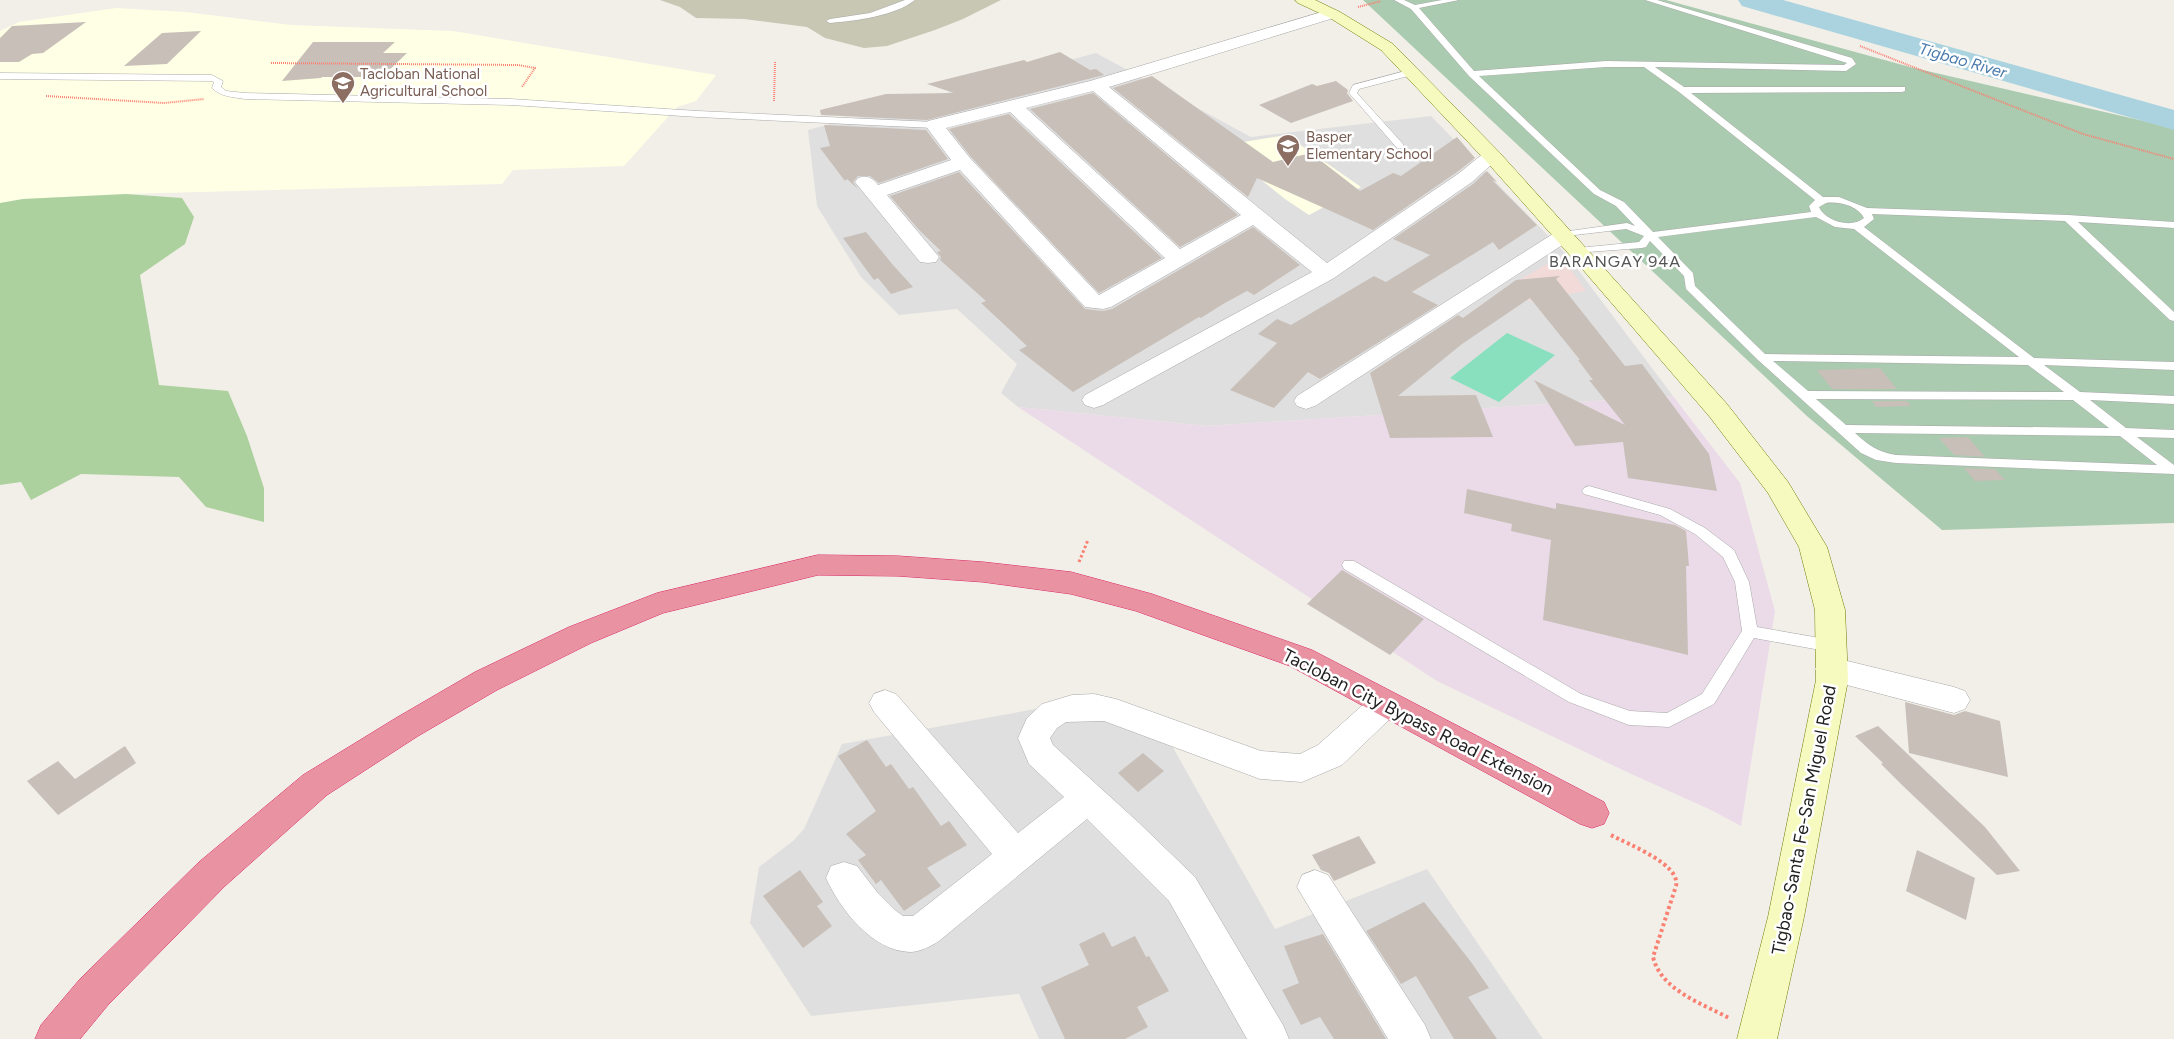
<svg xmlns="http://www.w3.org/2000/svg" width="2174" height="1039" viewBox="0 0 2174 1039" font-family="Figtree,sans-serif">
<style>
.residential{fill:#e0dfdf}
.commercial{fill:#f2dad9}
.industrial{fill:#ebdbe8}
.education{fill:#ffffe5}
.construction{fill:#c7c7b4}
.forest{fill:#add19e}
.cemetery{fill:#aacbaf}
.pitch{fill:#88e0be}
.lines{fill:none;stroke-linecap:round;stroke-linejoin:round}
.river{fill:#aad3df;fill-rule:evenodd}
.building{fill:#c7bfb8}
.lane-casing{stroke:#a9a9a9;stroke-width:1}
.street-casing{stroke:#a9a9a9;stroke-width:1}
.secondary-casing{stroke:#707d05;stroke-width:1}
.highway-casing{stroke:#dc2a67;stroke-width:1}
.path-far2{stroke:#fa8072;stroke-width:2;stroke-dasharray:1 1;stroke-linecap:butt}
.path-far1{stroke:#fa8072;stroke-width:3;stroke-dasharray:2.5 2.5;stroke-linecap:butt}
.path{stroke:#fa8072;stroke-width:4;stroke-dasharray:3 3;stroke-linecap:butt}
.lane{fill:#fff;fill-rule:evenodd}
.street{fill:#fff;fill-rule:evenodd}
.secondary{fill:#f7fabf;fill-rule:evenodd}
.highway{fill:#e892a2;fill-rule:evenodd}
.labels{text-anchor:middle;stroke-width:5;stroke-linejoin:round;paint-order:stroke}
.far-education-label{font-size:15px;fill:#785e54;stroke:#fff;text-anchor:start}
.far-water-label{font-size:16px;font-style:italic;fill:#4a7aab;stroke:#fff}
.far-quarter-label{font-size:16px;letter-spacing:1px;fill:#555;stroke:#fff}
.street-label{font-size:18px;fill:#222;stroke:#fff}
</style>
<rect width="100%" height="100%" fill="#f2efe9"/>
<g class="residential">
<path d="M1096,53L1251,137L1431,116L1567,255L1673,396L1207,426L1018,407L1001,393L1017,364L957,309L899,315L861,277L817,206L808,130Z"/>
<path d="M1102,697L1171,744L1275,929L1427,869L1543,1039H1039L1019,994L811,1016L750,923L759,867L793,841L804,829L842,744Z"/>
</g>
<path class="commercial" d="M1561,256L1586,291L1530,301L1507,287Z"/>
<path class="industrial" d="M1673,396L1740,483L1775,611L1741,826L1711,810L1627,772L1437,681L1018,407L1207,426Z"/>
<g class="education">
<path d="M116,8L186,12L291,25L453,31L716,75L696,101L677,107L624,166L513,170L502,184L126,194L23,199L0,203V31L19,22Z"/>
<path d="M1286,135L1361,187L1309,215L1285,199L1219,146Z"/>
</g>
<path class="construction" d="M660,0H1001L963,19L935,30L887,46L864,48L825,38L807,27L744,19L696,18L680,7Z"/>
<path class="forest" d="M126,194L182,198L194,217L185,244L140,275L159,385L228,391L247,436L264,488V522L206,507L179,477L81,474L31,500L21,482L0,485V203L23,199Z"/>
<path class="cemetery" d="M1363,0H1666L1910,67L2174,128V523L1942,530L1808,417Z"/>
<path class="pitch" d="M1507,333L1555,355L1499,402L1450,378Z"/>
<g class="lines">
<path class="river" d="M1738,0H1783L2174,110V130L1742,6Z"/>
</g>
<g class="building">
<path d="M86,22L43,53L32,54L19,62H0V38L12,26Z"/>
<path d="M201,31L167,64L124,66L162,33Z"/>
<path d="M313,42H395L383,53H407L382,77H322L321,78L282,81Z"/>
<path d="M1060,52L1090,70L1096,69L1104,75L927,120L821,115L820,110L886,94L954,93L927,84L1024,60L1027,62Z"/>
<path d="M1152,76L1273,162L1311,153L1360,191L1393,173L1401,176L1457,137L1475,158L1457,172L1373,230L1257,178L1248,197L1113,88Z"/>
<path d="M1336,81L1348,90L1347,93L1353,101L1291,123L1259,105L1312,84L1317,86Z"/>
<path d="M1093,93L1238,215L1180,247L1030,109Z"/>
<path d="M1009,114L1162,258L1099,293L971,157L949,129Z"/>
<path d="M824,125L926,130L948,159L879,183L870,176H858L853,182L858,189L847,179L845,181L820,148L830,146Z"/>
<path d="M1487,171L1497,182L1492,180L1537,225L1499,250L1493,242L1412,292L1438,305L1320,379L1308,372L1274,408L1230,390L1277,343L1258,334L1277,319L1291,325L1374,276L1386,282L1430,255L1393,239L1473,184Z"/>
<path d="M959,172L1085,309L1103,311L1112,309L1253,227L1300,265L1254,295L1247,291L1223,304L1201,318L1199,317L1073,392L1019,350L1027,346L981,303L986,301L940,260L941,257L937,252L941,251L919,230L890,196Z"/>
<path d="M866,232L893,265L913,287L891,294L878,278L874,280L843,238Z"/>
<path d="M1560,276L1556,279L1625,366L1642,364L1709,454L1717,491L1628,478L1623,442L1575,446L1534,380L1625,425L1589,380H1593L1578,360H1580L1530,298L1462,344L1398,396L1476,395L1493,437L1390,438L1370,373L1458,315L1463,318L1516,280Z"/>
<path d="M1880,368L1897,389H1832L1817,370Z"/>
<path d="M1872,401H1907L1911,406L1876,407Z"/>
<path d="M1968,437L1985,457L1954,455L1939,438Z"/>
<path d="M1964,468L1995,469L2005,480L1975,481Z"/>
<path d="M1467,489L1556,509V503L1675,525L1686,531L1689,566H1686L1688,655L1543,620L1551,540L1511,531L1512,524L1464,513Z"/>
<path d="M1342,570L1424,619L1390,655L1307,604Z"/>
<path d="M1905,702L1954,715L1965,711L2000,721L2008,777L1909,753Z"/>
<path d="M1878,726L1985,827L2020,871L1997,875L1903,786L1881,764L1883,763L1855,736Z"/>
<path d="M867,740L886,767L891,764L909,789L913,787L941,826L949,821L967,845L927,868L941,886L904,911L881,880L876,884L858,860L866,855L846,834L876,811L838,756Z"/>
<path d="M125,746L136,763L58,815L27,781L58,761L75,779Z"/>
<path d="M1143,753L1164,771L1138,792L1118,773Z"/>
<path d="M1359,836L1376,863L1334,881L1329,873L1321,870L1312,855Z"/>
<path d="M1917,850L1975,878L1966,920L1906,891Z"/>
<path d="M800,870L823,902L817,906L832,926L803,948L763,896Z"/>
<path d="M1424,902L1471,962L1489,988L1468,997L1497,1039H1454L1416,976L1401,984L1366,931Z"/>
<path d="M1104,932L1112,947L1135,936L1146,957L1149,956L1169,991L1137,1007L1148,1027L1125,1039H1065L1041,987L1089,965L1079,944Z"/>
<path d="M1323,934L1386,1039H1334L1320,1017L1301,1025L1282,990L1299,983L1284,946Z"/>
</g>
<g class="lines">
<g class="lane-casing">
<g id="lane">
<path d="M905,0H915C895,16 855,21 830,23L826,21L830,19L870,13Z"/>
<path d="M1394,0H1404L1415,5L1442,0H1459L1419,8L1474,71L1606,61L1844,65L1847,63L1645,0H1657L1852,58L1856,64L1846,71L1655,67L1684,87H1905V91L1902,92L1691,93L1823,197H1839L1867,208L2068,215L2174,222V228L2078,222L2174,312V321L2170,320L2065,221L1872,214L1874,219L1864,227L2034,358L2174,362V370L2044,365L2080,392L2174,396V404L2090,400L2126,428L2174,430V438L2137,437L2174,465V474L1896,463L1876,460L1861,453L1758,360L1686,289L1684,276L1650,241L1646,247L1642,248L1574,253L1573,251L1574,249L1578,248L1639,242L1644,236L1626,229L1558,237V233L1562,232L1627,223L1635,226L1616,206L1594,194L1469,76L1411,9ZM1606,67H1644L1679,92L1815,200L1809,206L1811,212L1653,232L1624,202L1600,190L1479,76ZM1826,203C1839,201 1858,206 1864,218C1851,229 1825,221 1819,207ZM1816,217L1835,227L1854,229L2019,357L1765,354L1695,286L1693,273L1658,237ZM1773,361L2028,365L2064,392L1808,391ZM1816,399L2073,400L2109,428L1846,425ZM1855,433L2120,436L2157,465L1896,455C1878,452 1868,445 1855,433Z"/>
<path d="M1413,69L1417,72L1416,74L1359,89L1357,93L1403,144V148H1397L1349,93L1353,85Z"/>
<path d="M0,73L212,75L223,81L221,87L226,91L245,93L511,99L698,111L934,122L939,125L934,128L698,117L511,105L245,99C233,97 221,97 212,88L214,82L211,81L0,79Z"/>
<path d="M1589,486L1670,509L1705,528L1734,550L1749,582L1757,627L1831,640L1836,642L1839,646L1836,650L1831,652L1754,638L1714,704L1669,727L1629,725L1569,702L1344,569L1342,565L1344,561H1354L1581,694L1630,711L1667,713L1702,694L1742,631L1735,582L1723,557L1695,534L1660,515L1584,494L1582,491L1584,488Z"/>
</g>
</g>
<g class="street-casing">
<g id="street">
<path d="M1332,9L1337,11L1340,14L1337,17L1109,87L1327,263L1458,174L1485,152L1492,150L1499,152L1501,156L1472,182L1334,278L1103,405L1094,408L1085,405L1082,400L1085,395L1312,272L1253,225L1111,307L1103,309L1085,307L960,170L887,195L939,257L936,262L928,263L920,262L855,182L858,178C868,175 872,178 878,185L951,160L925,125L928,121L1090,81ZM1093,91L1241,215L1180,249L1026,108ZM1010,112L1165,258L1099,295L970,158L946,128Z"/>
<path d="M1563,230L1570,232L1573,236L1570,240L1315,406L1306,409L1297,406L1294,401L1297,396L1556,232Z"/>
<path d="M1831,657L1954,687L1965,691L1970,700L1965,709L1954,713L1820,678L1815,669L1820,660Z"/>
<path d="M885,690L896,694L1018,833L1064,797L1029,764L1018,738L1027,718L1042,704L1072,695L1094,694L1116,699L1261,751L1300,754L1318,745L1374,695L1385,691L1396,695L1401,704L1396,713L1342,765L1302,782L1260,779L1104,721L1066,722L1057,728L1050,738L1053,745L1138,822L1195,877L1283,1025L1289,1039H1247L1169,901L1087,819L939,941C931,946 920,952 910,952C872,951 840,909 826,878L831,866L844,862L857,866L877,892L895,910L903,916H913L992,854L874,712L869,703L874,694Z"/>
<path d="M1315,870L1328,875L1425,1025L1431,1039H1388L1297,887L1302,875Z"/>
</g>
</g>
<g class="secondary-casing">
<path id="secondary" d="M1295,0H1315L1340,12L1393,44L1499,152L1727,404L1788,482L1827,547L1845,610L1848,680L1804,917L1777,1039H1737L1768,917L1816,680L1815,610L1799,547L1768,493L1709,416L1584,271L1485,160L1381,50L1330,18L1298,3Z"/>
</g>
<g class="highway-casing">
<path id="highway" d="M818,555L898,556L983,562L1071,572L1152,594L1312,650L1604,802L1609,813L1604,824L1592,828L1580,824L1290,666L1136,611L1071,594L983,582L898,576L818,575L663,613L591,643L497,690L418,736L327,795L225,886L108,1005L80,1039H35L41,1025L80,979L199,862L303,775L396,718L475,672L569,627L657,593Z"/>
</g>
<g class="path-far2">
<path d="M1358,7L1381,1"/>
<path d="M1860,46L2083,134L2174,159"/>
<path d="M271,63L518,65L535,68L522,87"/>
<path d="M46,96L164,103L204,99"/>
<path d="M774,101L775,62"/>
</g>
<path class="path-far1" d="M1079,562L1088,540"/>
<path class="path" d="M1611,835C1627,844 1681,864 1676,886L1653,957C1661,990 1701,1003 1729,1018"/>
<use href="#lane" class="lane"/>
<use href="#street" class="street"/>
<use href="#secondary" class="secondary"/>
<use href="#highway" class="highway"/>
</g>
<defs>
<g id="school-pin" transform="scale(1.25)"><path d="M0 17L-7.5 6A9.5 9.5 0 1 1 7.5 6Z" fill="#8d6e63" stroke="#fff"/><path d="M0-5L7-2L0 1L-7-2ZM-4 1L0 2.5L4 1V4Q0 6-4 4Z" fill="#fff"/></g>
</defs>
<g fill-rule="evenodd">
<use href="#school-pin" x="343" y="83"/>
<use href="#school-pin" x="1288" y="146"/>
</g>
<g class="labels">
<g class="far-education-label">
<text x="360" y="79">Tacloban National<tspan x="360" dy="17">Agricultural School</tspan></text>
<text x="1306" y="142">Basper<tspan x="1306" dy="17">Elementary School</tspan></text>
</g>
<g class="far-water-label">
<text transform="translate(1963 60) rotate(16)" y="6">Tigbao River</text>
</g>
<g class="far-quarter-label">
<text x="1615" y="267">BARANGAY 94A</text>
</g>
<g class="street-label">
<text transform="translate(1418 722) rotate(27)" y="6">Tacloban City Bypass Road Extension</text>
<text transform="translate(1804 820) rotate(-79)" y="6">Tigbao-Santa Fe-San Miguel Road</text>
</g>
</g>
</svg>
